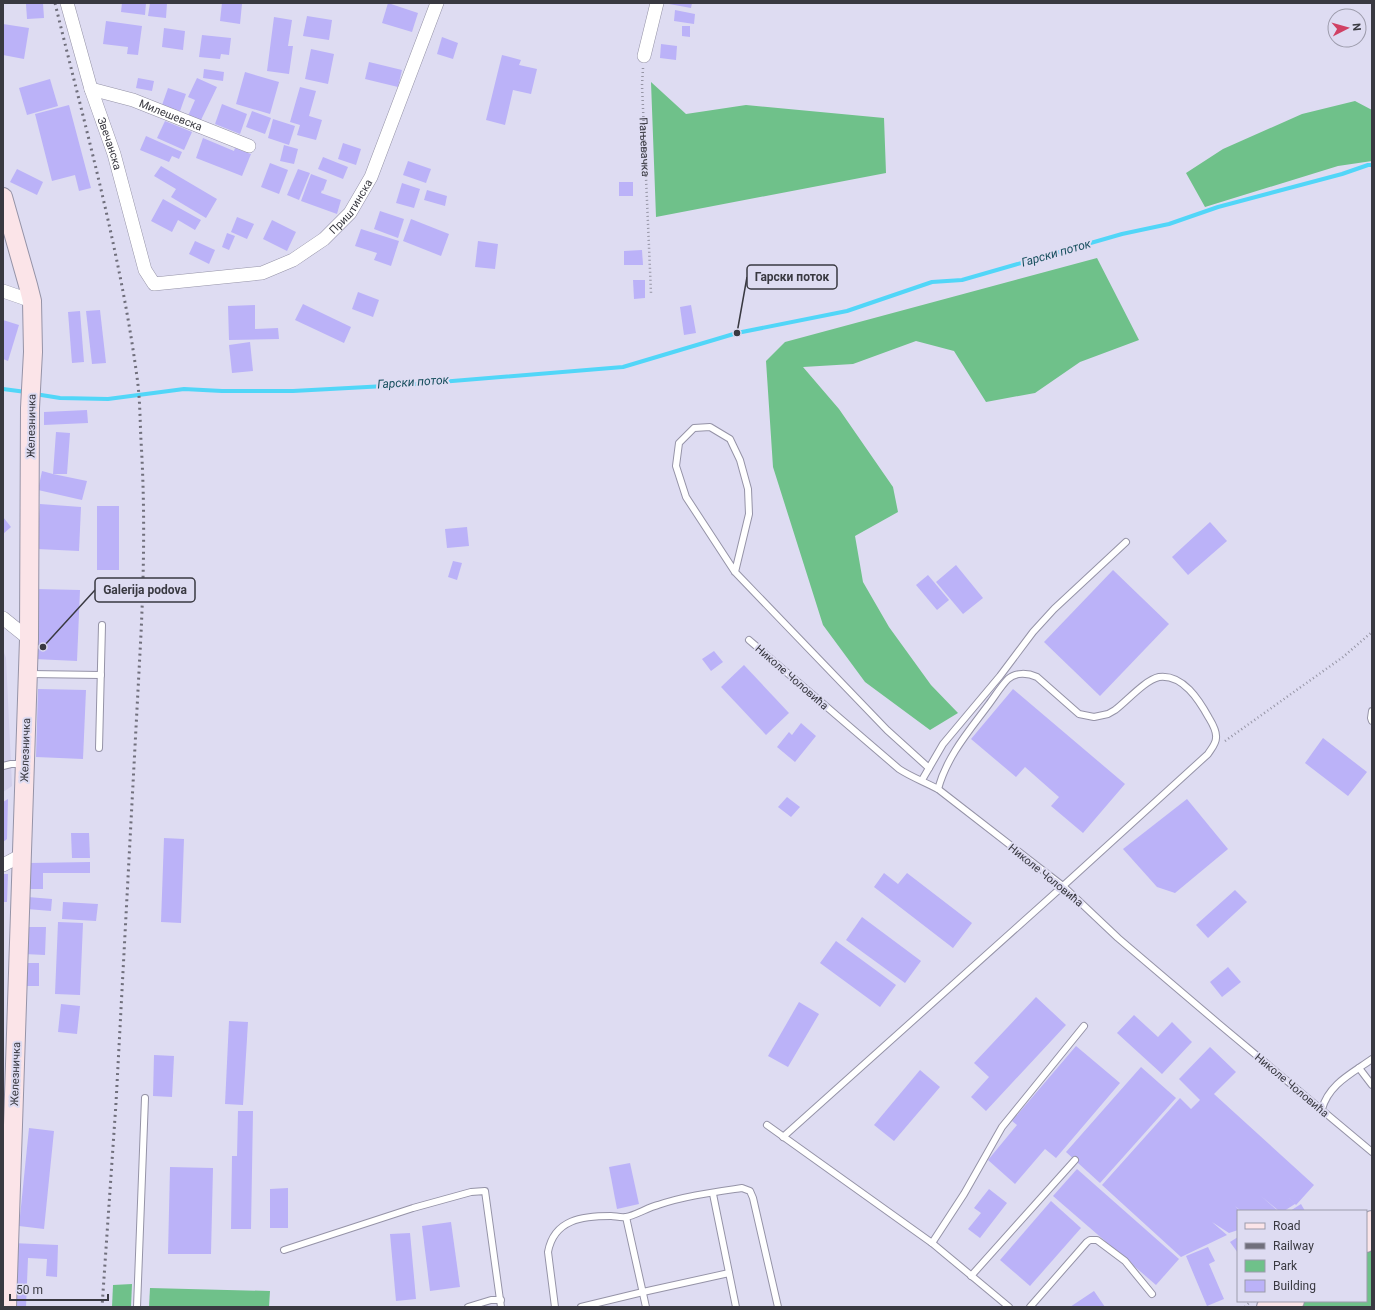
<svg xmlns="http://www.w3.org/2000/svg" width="1375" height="1310" viewBox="0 0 1375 1310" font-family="Roboto,sans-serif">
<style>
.built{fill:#d2cfeb}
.green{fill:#6fc18a}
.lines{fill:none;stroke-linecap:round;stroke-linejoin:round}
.stream{stroke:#51d6f8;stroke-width:4}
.building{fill:#bbb2f8}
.lane-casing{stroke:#9593a7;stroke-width:8}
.street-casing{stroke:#9593a7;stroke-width:14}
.secondary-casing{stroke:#9593a7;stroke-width:20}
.path{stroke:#9695a5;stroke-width:2.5;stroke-dasharray:1 3;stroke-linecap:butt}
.lane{stroke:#fff;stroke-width:6}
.street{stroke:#fff;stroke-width:13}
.secondary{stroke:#fbe4e8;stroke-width:18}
.rail{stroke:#706f7c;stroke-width:3;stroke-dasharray:2 4;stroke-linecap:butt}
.labels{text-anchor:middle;stroke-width:4;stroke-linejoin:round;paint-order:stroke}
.street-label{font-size:11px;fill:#393941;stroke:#dedcf2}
.water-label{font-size:12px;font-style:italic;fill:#164e5d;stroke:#dedcf2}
.leader{fill:none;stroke:#393941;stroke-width:1.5}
.callout-dot{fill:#393941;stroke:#dedcf2;stroke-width:1.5}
.callout{fill:#dedcf2;stroke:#393941;stroke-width:1.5}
.callout-label{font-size:12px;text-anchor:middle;font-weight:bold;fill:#393941}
</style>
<rect width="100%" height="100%" fill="#dedcf2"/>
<path class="built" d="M3,650L6,658L12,786L3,792Z"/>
<g class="green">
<path d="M651,82L686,114L746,105L884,118L886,173L656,217Z"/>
<path d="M1355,101L1372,110V161L1338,166L1205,207L1186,173L1223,149L1302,114Z"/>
<path d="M1097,258L1139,340L1080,362L1035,393L986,402L954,351L916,341L853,364L803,367L839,409L893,487L898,512L855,536L863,582L889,627L931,685L958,713L930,730L865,682L823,625L773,467L766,361L785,342Z"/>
<path d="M1372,1238V1307H1288L1295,1301H1366V1243Z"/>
<path d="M132,1284L131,1307H112L113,1285Z"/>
<path d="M150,1288L270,1291L269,1307H149Z"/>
</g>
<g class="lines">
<g class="stream">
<path d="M3,389L26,392"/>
<path d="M35,394L60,398L108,399L184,389L222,391H293L404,385L623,367L737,333L847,311L932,282L962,280L1122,234L1169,224L1218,207L1342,174L1368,165H1372"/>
</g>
</g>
<g class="building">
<path d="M43,3L44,18L27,19L26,4Z"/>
<path d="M122,3H146L145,15L121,12Z"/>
<path d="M150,3H167L166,18L148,16Z"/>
<path d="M222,3L242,4L240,24L220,21Z"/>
<path d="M388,3L418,13L412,32L382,23Z"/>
<path d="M670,3H692L691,8L669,4Z"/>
<path d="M675,10L695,14L694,24L674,21Z"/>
<path d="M307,16L332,20L329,40L303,36Z"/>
<path d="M274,17L292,20L288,46H293L289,74L267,71Z"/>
<path d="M106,21L142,26L138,55L127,54L128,47L103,44Z"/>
<path d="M3,24L29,28L24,59L3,55Z"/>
<path d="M682,26H690V37L682,36Z"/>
<path d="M164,28L185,31L183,50L162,47Z"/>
<path d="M202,35L231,38L229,55L221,54L220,59L199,57Z"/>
<path d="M442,37L458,43L453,59L437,54Z"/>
<path d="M661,44L677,46L676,60L660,58Z"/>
<path d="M311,49L334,54L328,84L305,79Z"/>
<path d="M502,55L521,60L519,65L537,69L531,94L513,90L505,125L486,120Z"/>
<path d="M369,62L402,70L398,87L365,79Z"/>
<path d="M204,69L224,72L223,81L203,78Z"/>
<path d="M245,72L279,82L270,114L236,104Z"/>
<path d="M138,78L154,81L152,91L136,88Z"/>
<path d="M197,78L217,87L200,122L188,116L195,100L188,97Z"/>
<path d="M50,79L58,106L27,115L19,88Z"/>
<path d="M300,87L316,91L309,116L322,120L316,140L297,135L300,125L290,122Z"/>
<path d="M168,88L186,94L179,114L161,108Z"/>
<path d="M222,104L247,114L240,134L215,124Z"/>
<path d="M69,105L91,188L79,191L75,175L52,181L35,114Z"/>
<path d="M252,111L271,118L265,134L246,127Z"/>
<path d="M273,119L295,126L289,145L268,138Z"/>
<path d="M165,121L192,132L184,150L157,138Z"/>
<path d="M146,136L182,152L179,159L172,156L169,162L140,150Z"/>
<path d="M203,138L234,151L235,148L251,154L242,176L196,158Z"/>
<path d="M343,143L361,149L356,165L338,159Z"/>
<path d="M284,145L298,149L294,164L280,161Z"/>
<path d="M323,157L348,167L343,179L318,169Z"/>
<path d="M408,161L431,169L426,183L403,175Z"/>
<path d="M270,163L288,170L279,194L261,187Z"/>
<path d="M161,166L217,199L206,218L171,197L176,189L154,176Z"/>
<path d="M17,169L43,182L37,195L10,182Z"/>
<path d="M298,169L310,173L299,200L287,195Z"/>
<path d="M311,174L327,180L323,191L322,190L321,193L341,200L337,214L301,201Z"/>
<rect x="619" y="182" width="14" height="14"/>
<path d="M402,183L420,189L414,208L396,203Z"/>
<path d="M427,190L447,196L445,206L424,200Z"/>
<path d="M163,199L201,220L195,230L178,220L172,232L151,221Z"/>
<path d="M380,211L404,219L398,238L374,229Z"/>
<path d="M237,217L254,224L247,239L231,232Z"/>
<path d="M411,219L449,234L441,256L403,241Z"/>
<path d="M272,220L296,232L287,251L263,239Z"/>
<path d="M361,229L399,241L391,266L374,260L377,253L355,246Z"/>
<path d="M227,233L235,236L229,250L222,247Z"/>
<path d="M195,241L215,250L209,264L189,254Z"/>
<path d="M478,241L498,244L495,269L475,267Z"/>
<path d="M642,250L643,265H624V251Z"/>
<path d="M633,280H645V298L634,299Z"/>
<path d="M358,292L379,300L373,317L352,309Z"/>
<path d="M303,304L351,327L344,343L295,320Z"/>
<path d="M255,305V329L278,328L279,339L229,340L228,306Z"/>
<path d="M691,305L696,333L684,335L680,307Z"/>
<path d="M100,310L106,363L92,364L86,311Z"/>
<path d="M80,311L84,362L72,363L68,312Z"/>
<path d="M3,320L19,325L8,361L3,359Z"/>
<path d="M250,342L253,371L232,373L229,345Z"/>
<path d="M87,410L88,423L44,425V412Z"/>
<path d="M56,432L70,433L67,474H53L87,481L82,500L38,490L42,471L53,474Z"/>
<path d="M40,504L81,507L79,551L37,549Z"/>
<rect x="97" y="506" width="22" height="64"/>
<path d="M3,517L11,527L3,534Z"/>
<path d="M1210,522L1227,541L1188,575L1172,557Z"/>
<path d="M467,527L469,546L447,548L445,529Z"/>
<path d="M453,561L462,563L457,580L448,577Z"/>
<path d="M956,565L983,598L963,614L936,582Z"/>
<path d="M1113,570L1169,624L1100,696L1044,642Z"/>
<path d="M928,575L949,600L937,610L916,585Z"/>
<path d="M36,589L80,590L77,661L34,659Z"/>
<path d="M714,651L723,662L711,671L702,659Z"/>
<path d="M744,665L789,713L766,735L721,687Z"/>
<path d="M38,689L86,690L83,759L36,757Z"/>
<path d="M1013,689L1125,784L1083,833L1051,806L1059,797L1025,767L1016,777L971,739Z"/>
<path d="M801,723L816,736L795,762L777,747L789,732L792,735Z"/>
<path d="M1323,738L1367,772L1348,796L1305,763Z"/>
<path d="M787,797L800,807L791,817L778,807Z"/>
<path d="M8,799L7,839L3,842V802Z"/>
<path d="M1187,799L1228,849L1175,893L1157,887L1123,849Z"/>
<path d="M71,833H89L90,858H72Z"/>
<path d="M164,838L184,839L181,923L161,922Z"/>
<path d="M90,862V873H43V889H29V863Z"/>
<path d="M884,873L898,884L907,873L972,923L953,948L874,887Z"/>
<path d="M3,874H8L7,902H3Z"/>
<path d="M1235,890L1247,902L1208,938L1196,925Z"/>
<path d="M28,897L52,899L51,911L27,909Z"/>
<path d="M63,902L98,904L96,921L62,919Z"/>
<path d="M862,917L921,961L905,983L846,940Z"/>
<path d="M58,922L83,923L80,995L55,994Z"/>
<path d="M24,927H46L45,955L24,954Z"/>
<path d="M836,941L896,985L880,1007L820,963Z"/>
<rect x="21" y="963" width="18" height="23"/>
<path d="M1228,967L1241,982L1222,997L1210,982Z"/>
<path d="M1036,997L1066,1025L986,1111L971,1097L989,1077L974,1063Z"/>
<path d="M799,1002L819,1014L788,1067L768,1056Z"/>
<path d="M61,1004L80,1006L77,1034L58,1032Z"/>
<path d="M1134,1015L1158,1037L1172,1022L1192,1042L1162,1074L1117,1033Z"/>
<path d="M229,1021L248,1022L243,1105L225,1104Z"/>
<path d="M1076,1046L1120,1083L1056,1158L1045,1149L1015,1184L988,1160L1017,1125L1012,1121Z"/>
<path d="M1210,1047L1236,1072L1214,1094L1314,1185L1296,1205L1288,1197L1295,1204L1284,1211H1279L1261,1196L1278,1211H1241L1235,1206L1240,1211H1238V1230L1229,1233L1212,1222L1227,1235L1181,1257L1102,1185L1180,1098L1191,1109L1200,1100L1179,1079Z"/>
<path d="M154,1055L174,1056L172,1097L153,1096Z"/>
<path d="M1141,1067L1176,1098L1100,1183L1066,1152Z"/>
<path d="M920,1070L940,1087L894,1141L874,1125Z"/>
<path d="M238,1111H253L251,1229H231L232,1156H237Z"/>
<path d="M29,1128L54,1131L44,1229L19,1226Z"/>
<path d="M630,1163L639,1204L617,1209L609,1167Z"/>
<path d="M170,1167L213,1168L211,1254H168Z"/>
<path d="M1077,1169L1179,1259L1156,1285L1053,1196Z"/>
<path d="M288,1188V1228H270V1189Z"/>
<path d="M989,1189L1007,1203L980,1238L968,1229L981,1213L974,1208Z"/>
<path d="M1051,1201L1081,1228L1030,1286L1000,1260Z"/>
<path d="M1301,1204L1305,1211H1290Z"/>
<path d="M451,1222L460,1287L430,1291L422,1226Z"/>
<path d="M410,1233L416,1299L396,1301L390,1234Z"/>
<path d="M1238,1237V1253L1230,1242Z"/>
<path d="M12,1243L58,1245L57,1277L46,1276L47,1259L28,1258L26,1307H10Z"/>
<path d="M1208,1247L1215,1261L1209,1264L1224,1299L1207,1306L1186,1256Z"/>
<path d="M1094,1291L1105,1307H1070Z"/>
</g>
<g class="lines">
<g class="lane-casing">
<g id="lane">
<path d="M735,572L749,514L748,489L740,460L730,439L710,427L694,428L679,443L676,466L686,497L735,572L887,730L929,768"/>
<path d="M749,640L899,769C911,777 925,782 938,789L1063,886L1118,938L1219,1024L1372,1152"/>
<path d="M30,674L101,675"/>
<path d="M1372,711L1371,718L1372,721"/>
<path d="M99,748L102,625"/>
<path d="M3,766L11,764H23"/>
<path d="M922,780L943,744L1000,676L1033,632L1054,609L1126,542"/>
<path d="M1359,1068L1372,1085"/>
<path d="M1322,1109C1329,1084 1351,1074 1372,1059"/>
<path d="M767,1125L932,1243L1009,1307"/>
<path d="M783,1137L1063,886L1208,754C1211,749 1216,744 1216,738C1217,731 1212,723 1209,718C1199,700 1183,674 1159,677C1145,680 1127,701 1115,710L1108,714L1094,717L1079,714L1037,677C1028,673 1016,672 1008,679C1001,686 995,696 989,704C969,731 947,756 938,789"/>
<path d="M713,1194L736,1307"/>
<path d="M626,1217L646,1307"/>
<path d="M932,1243L964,1194L1002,1127L1084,1026"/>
<path d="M284,1250L413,1208L471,1192L485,1191L501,1307"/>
<path d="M971,1276L1075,1160"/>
<path d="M137,1307L145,1098"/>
<path d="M468,1307L491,1300H501"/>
<path d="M555,1307L548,1252C554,1219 583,1216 611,1216C615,1216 621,1218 626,1217C634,1216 649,1207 658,1205C684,1196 715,1192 742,1188L750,1191L753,1198L778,1307"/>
<path d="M581,1307L643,1292L729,1273"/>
<path d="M1030,1307L1087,1242L1090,1240H1097L1125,1261L1152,1294"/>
</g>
</g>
<g class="street-casing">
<g id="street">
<path id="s2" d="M67,3L91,89L114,154L145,270L154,284L262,273L293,260L324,239L350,213L371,177L437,3"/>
<path d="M644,56L657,3"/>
<path id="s3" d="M91,89L133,100L249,146"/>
<path d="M3,291L32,301"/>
<path d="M3,618L29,639"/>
<path d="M3,865L22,855"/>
</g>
</g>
<g class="secondary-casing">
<g id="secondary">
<path d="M3,197L28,285L32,301L33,352L30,408L29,639L7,1307"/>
<path d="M1366,1225L1372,1220"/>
<path d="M1366,1243L1372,1238"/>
<path d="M1266,1307L1273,1301"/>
<path d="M1288,1307L1295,1301"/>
</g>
</g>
<g class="path">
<path id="s1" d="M643,68L642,85L651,293"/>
<path d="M1225,741L1343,657L1372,632"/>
<path d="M1245,1307L1251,1301"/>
</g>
<use href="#lane" class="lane"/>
<use href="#street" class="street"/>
<use href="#secondary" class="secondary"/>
<path class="rail" d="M55,3C85,127 120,250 137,377C140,398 140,420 141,441C145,505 144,569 141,634L116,1103L102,1307"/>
</g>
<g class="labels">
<g class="street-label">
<text dy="4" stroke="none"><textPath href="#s3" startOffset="84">Милешевска</textPath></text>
<text dy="4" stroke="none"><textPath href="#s2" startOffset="147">Звечанска</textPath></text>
<text dy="4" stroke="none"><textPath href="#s1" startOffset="79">Пањевачка</textPath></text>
<text dy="4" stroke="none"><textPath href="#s2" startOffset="517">Приштинска</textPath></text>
<text transform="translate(31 426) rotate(-89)" y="4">Железничка</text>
<text transform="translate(792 677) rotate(41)" y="4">Николе Чоловића</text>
<text transform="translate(25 750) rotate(-88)" y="4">Железничка</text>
<text transform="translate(1046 875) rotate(39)" y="4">Николе Чоловића</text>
<text transform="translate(15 1074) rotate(-88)" y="4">Железничка</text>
<text transform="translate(1292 1085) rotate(40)" y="4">Николе Чоловића</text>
</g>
<g class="water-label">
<text transform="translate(1056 253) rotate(-16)" y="4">Гарски поток</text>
<text transform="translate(413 382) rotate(-4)" y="4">Гарски поток</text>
</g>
</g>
<path class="leader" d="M737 333L747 277M43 647L95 590"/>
<g class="callout-dot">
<circle cx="737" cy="333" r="4"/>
<circle cx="43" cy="647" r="4"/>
</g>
<g class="callout">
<rect x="747" y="265" width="90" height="24" rx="4"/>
<rect x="95" y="578" width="100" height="24" rx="4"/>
</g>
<g class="callout-label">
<text x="792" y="281">Гарски поток</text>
<text x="145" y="594">Galerija podova</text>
</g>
<rect width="1375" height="1310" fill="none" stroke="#393941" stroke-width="8"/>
<rect x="1237" y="1210" width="130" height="92" fill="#dedcf2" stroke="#9c9bab"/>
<rect x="1245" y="1223" width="20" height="6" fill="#fbe4e8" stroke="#9c9bab"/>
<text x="1273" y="1230" font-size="12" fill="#393941">Road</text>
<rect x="1245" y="1243" width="20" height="6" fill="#706f7c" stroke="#9c9bab"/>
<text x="1273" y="1250" font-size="12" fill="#393941">Railway</text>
<rect x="1245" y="1260" width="20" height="12" fill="#6fc18a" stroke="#9c9bab"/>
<text x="1273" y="1270" font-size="12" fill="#393941">Park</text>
<rect x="1245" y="1280" width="20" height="12" fill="#bbb2f8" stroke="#9c9bab"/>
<text x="1273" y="1290" font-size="12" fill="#393941">Building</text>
<g transform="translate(1347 28) rotate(84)"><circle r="19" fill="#dedcf2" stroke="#9c9bab"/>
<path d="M0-3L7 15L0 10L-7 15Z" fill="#d04164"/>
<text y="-6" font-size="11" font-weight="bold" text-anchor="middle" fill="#393941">N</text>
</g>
<path d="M10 1294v6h98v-6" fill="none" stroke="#393941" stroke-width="2"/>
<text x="16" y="1294" font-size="12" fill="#393941" stroke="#dedcf2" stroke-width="3" paint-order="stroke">50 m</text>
</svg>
